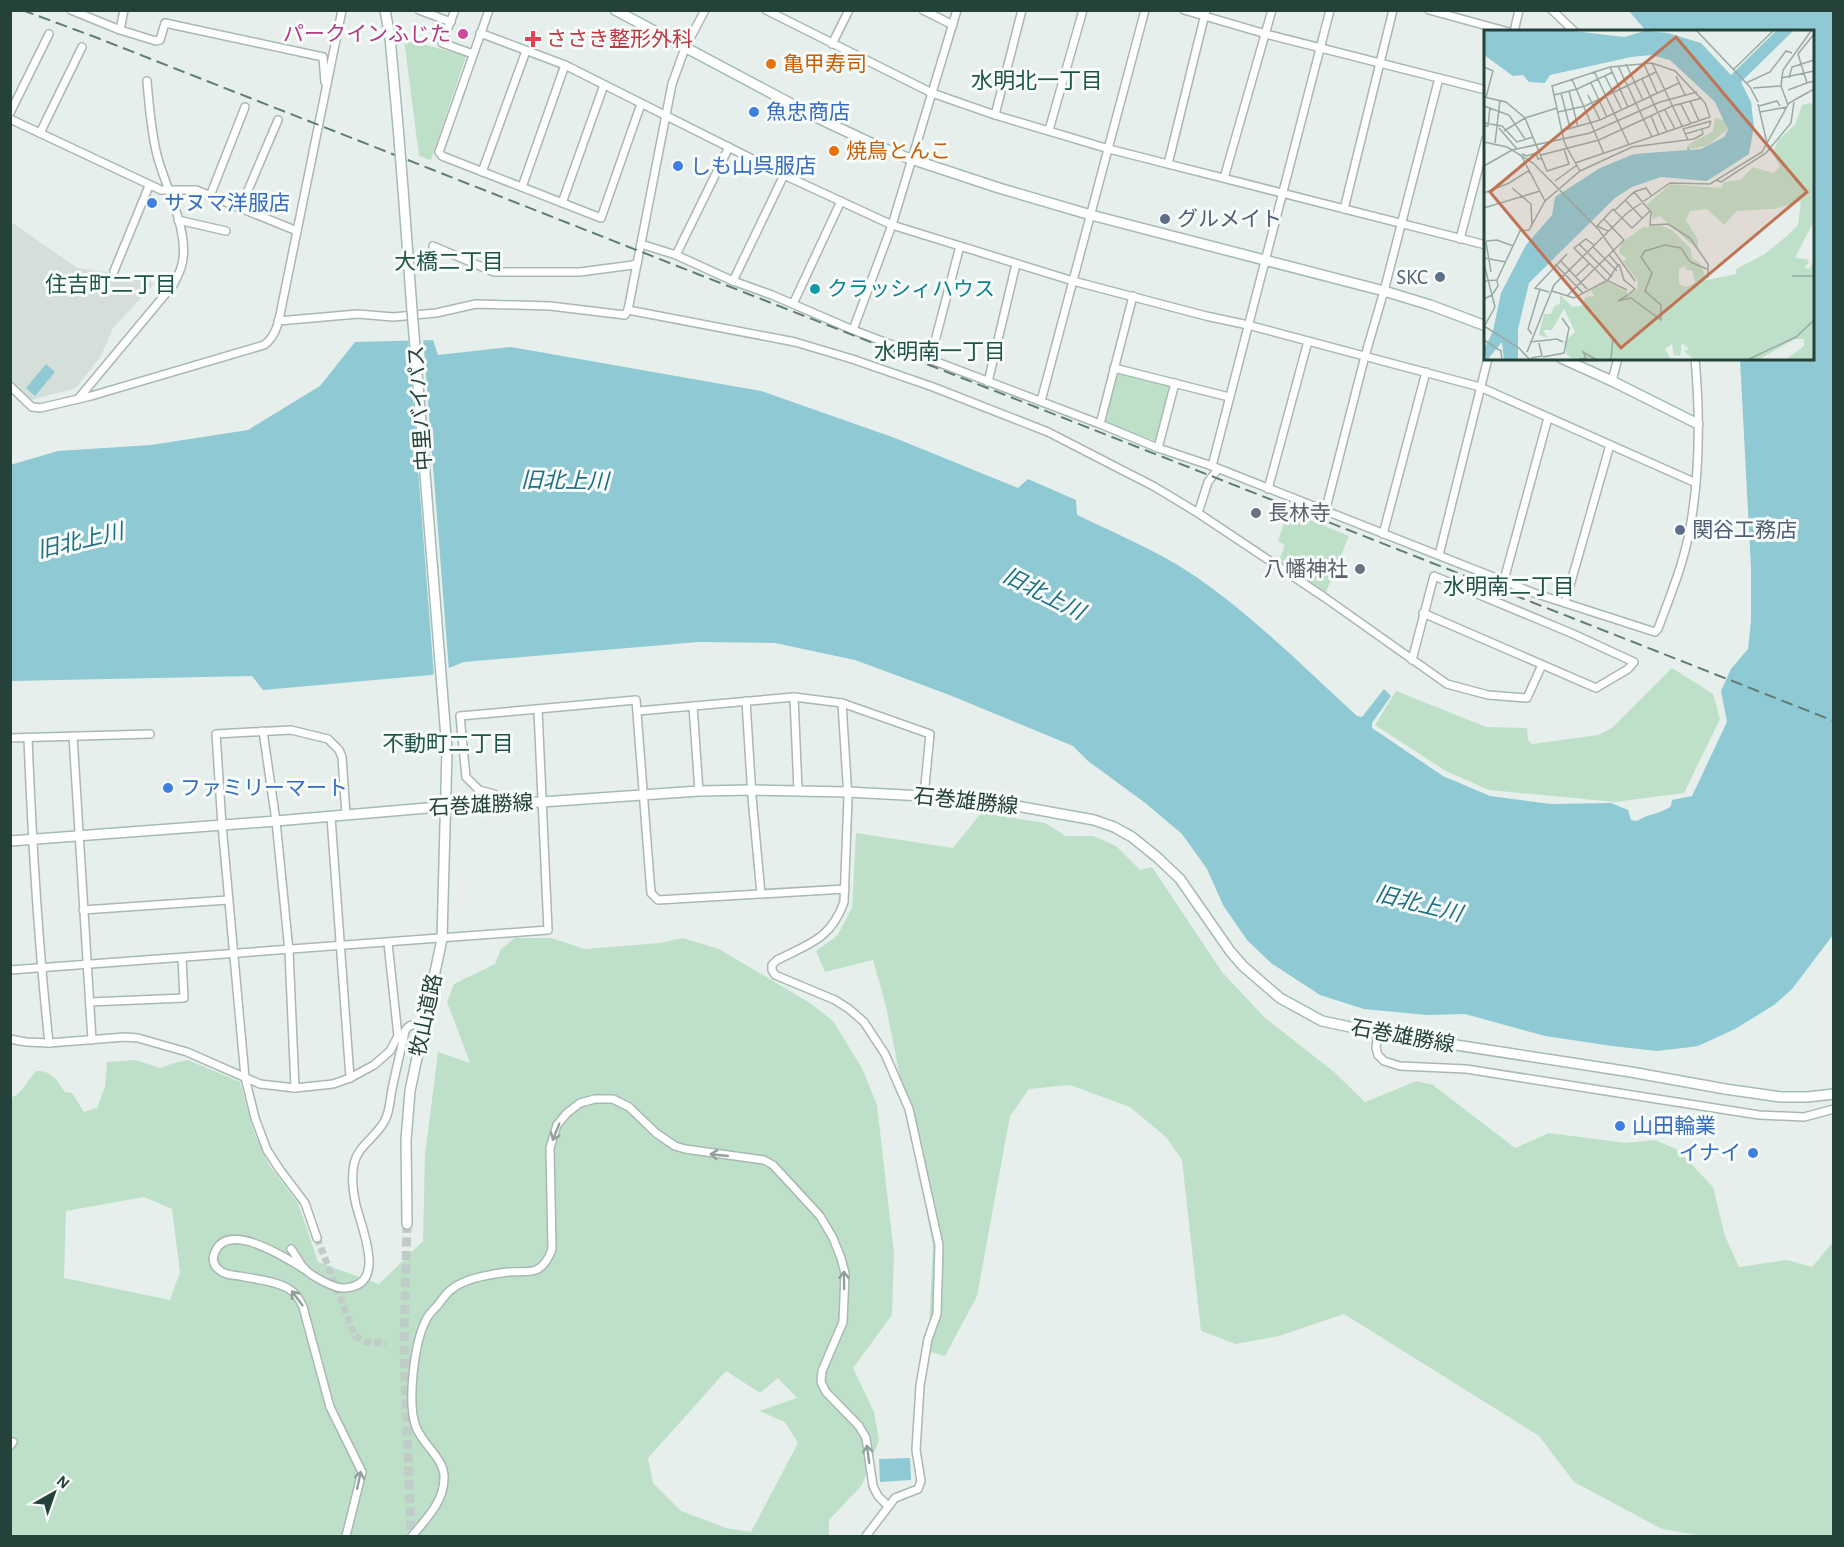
<svg xmlns="http://www.w3.org/2000/svg" width="1844" height="1547" viewBox="0 0 1844 1547" font-family="'Alegreya Sans','Noto Sans JP',sans-serif">
<style>
.built{fill:#d4dfda}
.green{fill:#bfe0c8;fill-rule:evenodd}
.water{fill:#8ec9d4}
.pier{fill:#e6efeb}
.lines{fill:none;stroke-linecap:round;stroke-linejoin:round}
.street-tunnel{stroke:#bfccc8;stroke-width:7;stroke-dasharray:7 3.5;stroke-linecap:butt}
.secondary-tunnel{stroke:#bfccc8;stroke-width:9;stroke-dasharray:9 4.5;stroke-linecap:butt}
.street-casing{stroke:#a8b8b2;stroke-width:10}
.secondary-casing{stroke:#a4bbb3;stroke-width:12}
.street{stroke:#fff;stroke-width:7}
.secondary{stroke:#fff;stroke-width:9}
.rail{stroke:#5f7d75;stroke-width:2;stroke-dasharray:12 6;stroke-linecap:butt}
.secondary-bridge-casing{stroke:#a4bbb3;stroke-width:12;stroke-linecap:butt}
.secondary-bridge{stroke:#fff;stroke-width:9}
.oneway{stroke:#92a09c}
.hotel-dot{fill:#d1479c;stroke:#f7fbf9;stroke-width:2}
.health-dot{fill:#e0444e;stroke:#f7fbf9;stroke-width:2}
.food-dot{fill:#e8710a;stroke:#f7fbf9;stroke-width:2}
.shop-dot{fill:#3f7fe0;stroke:#f7fbf9;stroke-width:2}
.service-dot{fill:#5c6f8a;stroke:#f7fbf9;stroke-width:2}
.culture-dot{fill:#0f9aa8;stroke:#f7fbf9;stroke-width:2}
.worship-dot{fill:#6b7280;stroke:#f7fbf9;stroke-width:2}
.labels{text-anchor:middle;stroke-width:6;stroke-linejoin:round;paint-order:stroke}
.hotel-label{font-size:21px;fill:#b23c85;stroke:#f7fbf9;text-anchor:end}
.health-label{font-size:21px;fill:#be3a42;stroke:#f7fbf9;text-anchor:start}
.food-label{font-size:21px;fill:#c56008;stroke:#f7fbf9;text-anchor:start}
.shop-label{font-size:21px;fill:#366cbe;stroke:#f7fbf9;text-anchor:start}
.service-label{font-size:21px;fill:#4e5e75;stroke:#f7fbf9;text-anchor:start}
.culture-label{font-size:21px;fill:#0d838f;stroke:#f7fbf9;text-anchor:start}
.street-label{font-size:21px;fill:#24423a;stroke:#f7fbf9}
.worship-label{font-size:21px;fill:#5b616d;stroke:#f7fbf9;text-anchor:start}
.neighbourhood-label{font-size:22px;fill:#1f5548;stroke:#f7fbf9}
.water-label{font-size:22px;font-style:italic;fill:#1c6f80;stroke:#f7fbf9}
.inset-road{fill:none;stroke:#98aaa4;stroke-width:1.5}
.view{fill:#c07456;fill-opacity:0.15;stroke:#c07456;stroke-width:3}
.inset-edge{fill:none;stroke:#24423a;stroke-width:3}
</style>
<rect width="100%" height="100%" fill="#e6efeb"/>
<path class="built" d="M10,221L77,268L135,276L154,284L113,328L101,356L76,388L31,400L11,380Z"/>
<g class="green">
<path d="M404,39L466,56L431,160L419,156Z"/>
<path d="M1119,371L1171,386L1156,441L1104,422Z"/>
<path d="M1288,511L1349,536L1324,597L1278,563L1285,545L1278,541Z"/>
<path d="M1672,668L1713,694L1720,719L1684,793L1615,802L1489,790L1446,771L1375,725L1396,691L1486,727L1527,728L1528,740L1532,744L1598,735L1612,728Z"/>
<path d="M981,813L1045,823L1066,836H1093L1116,846L1140,870L1152,867L1222,972L1264,1017L1334,1072L1365,1102L1417,1081L1433,1085L1515,1148L1549,1133L1626,1143L1655,1140L1678,1150L1713,1187L1725,1236L1739,1267L1787,1260L1812,1267L1833,1242V1536H1704L1662,1529L1574,1482L1539,1436L1344,1314L1279,1336L1236,1344L1201,1331L1182,1160L1166,1137L1130,1107L1070,1085L1029,1089L1010,1116L977,1296L945,1356L928,1351L933,1245L886,1006L873,960L825,972L816,951L837,936L852,908L856,833L953,848Z"/>
<path d="M515,938H551L585,949L660,943L683,938L719,949L810,1003L833,1021L862,1068L877,1105L894,1254L892,1315L853,1368L874,1412L879,1440L862,1485L829,1520V1536H11V1098L19,1093L36,1071C51,1070 57,1080 65,1092L72,1093L84,1112L97,1108L105,1087L107,1062L135,1060L160,1068L174,1063L188,1060L240,1082L254,1132L269,1165L298,1203L318,1262L379,1284L423,1241L425,1155L438,1052L470,1063L447,1002L454,984L495,964L501,949ZM144,1197L172,1209L180,1272L170,1300L64,1278L66,1211ZM726,1371L760,1393L778,1378L797,1398L759,1411L785,1422L798,1443L751,1532L726,1528L681,1511L653,1483L648,1458Z"/>
</g>
<g class="water">
<path d="M1629,11H1833V935L1792,989L1774,1005L1735,1029L1698,1046L1691,1047L1657,1051L1612,1046L1545,1036L1465,1014L1427,1015L1364,1009L1320,995L1271,963L1247,940L1223,905L1207,869L1182,834L1144,802L1088,761L1073,746L947,694L855,660L775,643L698,642L464,662L431,675L263,690L252,676L11,681L10,465L58,451L151,445L248,430L320,386L355,342L433,340L438,355L511,347L761,391L895,438L1018,488L1028,479L1076,500L1077,515C1123,537 1172,557 1213,589C1264,627 1310,673 1357,716L1362,717L1384,689L1391,696L1372,723V728L1443,776L1490,796L1551,804L1611,803L1628,810L1631,820L1637,821C1647,814 1661,814 1671,806L1672,800L1692,796L1727,722L1721,691L1731,669L1748,649L1751,621V568L1740,359L1812,358V32L1646,31Z"/>
<path d="M46,364L55,372L35,396L26,388Z"/>
<path d="M910,1458L911,1480L880,1482L879,1459Z"/>
</g>
<path class="pier" d="M408,337H423L449,671L434,677Z"/>
<g class="lines">
<path class="street-tunnel" d="M317,1238L355,1336L365,1342L386,1343"/>
<path class="secondary-tunnel" d="M407,1224L404,1346L411,1536"/>
<g class="street-casing">
<g id="street">
<path d="M71,10L120,30L156,41L160,40L165,23L323,57L325,82"/>
<path d="M419,10L451,22"/>
<path d="M455,10L442,43L473,54"/>
<path d="M489,10L439,152L442,156L601,218L641,104"/>
<path d="M766,10L932,93L995,115L1109,149L1486,245"/>
<path d="M923,10L953,25"/>
<path d="M1184,10L1266,34L1486,90"/>
<path d="M1429,10L1509,32"/>
<path d="M1552,10L1575,32"/>
<path d="M120,30L124,10"/>
<path d="M1514,32L1519,10"/>
<path d="M480,33L565,65L784,175L892,225L1073,281L1206,316L1248,325L1480,387L1696,483"/>
<path d="M832,44L849,10"/>
<path d="M10,113L49,34"/>
<path d="M995,115L1022,10"/>
<path d="M10,119L161,190H196L297,231"/>
<path d="M1049,130L1083,10"/>
<path d="M40,133L82,47"/>
<path d="M1168,164L1206,10"/>
<path d="M482,172L526,51"/>
<path d="M1224,178L1272,10"/>
<path d="M522,187L565,65"/>
<path d="M210,196L245,107"/>
<path d="M562,203L604,85"/>
<path d="M240,209L278,120"/>
<path d="M1344,209L1393,10"/>
<path d="M178,220L226,231"/>
<path d="M1460,239L1486,139"/>
<path d="M641,244L676,255L733,281L772,295L853,330L1100,424L1158,448L1212,466L1534,593L1655,632L1658,629C1670,596 1684,563 1690,528C1700,473 1700,414 1695,358"/>
<path d="M433,246L494,272H580L633,265L637,263"/>
<path d="M676,255L729,147"/>
<path d="M114,271L149,186"/>
<path d="M733,281L784,175"/>
<path d="M793,304L841,201"/>
<path d="M628,310L795,342L852,359L933,387L1048,432L1155,487L1198,513L1324,597L1447,684L1488,695L1527,698L1542,665"/>
<path d="M278,321L358,314L393,317L436,313L476,304L550,306L625,315L628,310L672,84L685,48L705,10"/>
<path d="M853,330L892,225L957,10"/>
<path d="M930,360L960,246"/>
<path d="M1114,368L1229,397"/>
<path d="M1612,381L1618,358"/>
<path d="M988,382L1016,264"/>
<path d="M10,386L32,407L40,408L91,396L264,345C279,335 280,312 284,295L342,10"/>
<path d="M78,399L173,285C176,279 179,274 181,268C192,235 165,187 157,155C151,131 149,105 147,81"/>
<path d="M1041,401L1145,10"/>
<path d="M1100,424L1133,296"/>
<path d="M1158,448L1175,383"/>
<path d="M1212,466L1330,10"/>
<path d="M1268,489L1308,341"/>
<path d="M1325,512L1365,356L1384,291L1439,78"/>
<path d="M1198,513L1208,482L1218,469"/>
<path d="M1383,534L1426,372"/>
<path d="M1439,555L1488,358"/>
<path d="M1504,580L1548,418"/>
<path d="M1565,603L1610,445"/>
<path d="M1412,660L1434,576L1571,633L1634,662L1628,669L1596,688L1423,613"/>
<path d="M794,697L798,790"/>
<path d="M746,701L752,797L761,894"/>
<path d="M842,703L848,798L844,902C831,939 809,944 777,960L772,965V970L775,975L835,1000L849,1009L864,1022L885,1054L909,1109L939,1245L937,1314L928,1339L920,1386L916,1450L921,1481L918,1489L895,1498L866,1536"/>
<path d="M693,706L699,791"/>
<path d="M638,711L794,697L842,703L930,734L924,796"/>
<path d="M263,731L276,821L289,951L295,1088"/>
<path d="M73,736L92,1040"/>
<path d="M10,738L150,734"/>
<path d="M28,738C32,840 38,941 49,1043"/>
<path d="M495,805L494,794L479,790L466,777L460,716L636,700L651,893L658,900L845,889"/>
<path d="M331,817L350,1078"/>
<path d="M83,910L228,900"/>
<path d="M10,970L548,930L538,710"/>
<path d="M90,1002L184,998L182,958"/>
<path d="M1378,1033L1376,1048L1378,1055L1384,1061L1400,1066L1466,1069L1759,1115L1804,1117L1834,1109"/>
<path d="M10,1039L26,1042L49,1043L125,1037L138,1038L187,1052L260,1084L295,1088L333,1084L350,1078L374,1065L390,1051L398,1036L388,943"/>
<path d="M317,1238L305,1203L280,1170L267,1150L255,1118L245,1077L222,825L216,734L291,730L328,739L339,750L342,757L346,815"/>
<path d="M291,1249C296,1255 299,1263 304,1268C309,1275 335,1289 344,1288C388,1286 362,1230 356,1205C353,1192 351,1178 354,1164C358,1145 377,1137 385,1120C390,1111 390,1099 392,1089C396,1070 401,1050 405,1031C410,1022 416,1025 425,1027"/>
<path d="M304,1269C286,1258 228,1220 215,1252C212,1258 213,1264 218,1269C224,1275 232,1275 240,1276C253,1279 278,1281 289,1289C296,1293 300,1300 303,1307L330,1407L362,1472L346,1536"/>
<path d="M10,1446L13,1442"/>
<path d="M412,1536C426,1519 444,1502 444,1478C445,1459 422,1444 416,1427C407,1403 414,1343 426,1320C428,1315 433,1310 437,1306C442,1300 446,1293 452,1289C465,1278 492,1274 508,1272C517,1271 527,1273 536,1270C545,1266 549,1258 552,1249L550,1148L557,1125L567,1113L580,1103L595,1099H613L629,1107L656,1133L675,1146L685,1149L764,1160L773,1165L820,1216L833,1238L841,1258L845,1273L843,1322L822,1371L821,1382L826,1392L859,1426L866,1438L873,1486L878,1496L888,1506"/>
</g>
</g>
<g class="secondary-casing">
<g id="secondary">
<path d="M385,10L390,37L398,126"/>
<path d="M615,10L818,118L873,144L905,157L999,188L1091,215L1384,291L1430,305L1486,326"/>
<path d="M403,189L412,310"/>
<path d="M1561,358L1612,381L1698,424"/>
<path d="M10,841L276,821L427,808L542,802L699,791L751,790L847,792L924,796L1011,805L1094,820L1114,827L1132,837L1158,858L1180,879L1230,951L1243,966L1280,998L1322,1021L1378,1033L1631,1072L1725,1089L1781,1097H1807L1834,1094"/>
<path d="M407,1224L406,1140L410,1091L442,939L447,750"/>
</g>
</g>
<use href="#street" class="street"/>
<use href="#secondary" class="secondary"/>
<path class="rail" d="M22,10L95,37L1834,721"/>
<g class="secondary-bridge-casing">
<g id="secondary-bridge">
<path d="M398,126L403,189"/>
<path d="M412,310L447,750"/>
</g>
</g>
<use href="#secondary-bridge" class="secondary-bridge"/>
</g>
<defs><path id="oneway-shaft" d="M-6 0H5M1.5-3L5.5 0L1.5 3" fill="none" stroke-width="1.6" stroke-linecap="round" stroke-linejoin="round" transform="scale(1.5)"/></defs>
<g class="oneway">
<use href="#oneway-shaft" transform="translate(556 1132) rotate(112)"/>
<use href="#oneway-shaft" transform="translate(719 1155) rotate(-174)"/>
<use href="#oneway-shaft" transform="translate(844 1280) rotate(-91)"/>
<use href="#oneway-shaft" transform="translate(297 1298) rotate(-127)"/>
<use href="#oneway-shaft" transform="translate(868 1454) rotate(-98)"/>
<use href="#oneway-shaft" transform="translate(359 1480) rotate(-78)"/>
</g>
<circle class="hotel-dot" cx="463" cy="34" r="6"/>
<path class="health-dot" d="M530 30h6v6h6v6h-6v6h-6v-6h-6v-6h6z"/>
<g class="food-dot">
<circle cx="771" cy="64" r="6"/>
<circle cx="834" cy="151" r="6"/>
</g>
<g class="shop-dot">
<circle cx="754" cy="112" r="6"/>
<circle cx="678" cy="166" r="6"/>
<circle cx="152" cy="203" r="6"/>
<circle cx="168" cy="788" r="6"/>
<circle cx="1620" cy="1126" r="6"/>
<circle cx="1753" cy="1153" r="6"/>
</g>
<g class="service-dot">
<circle cx="1165" cy="219" r="6"/>
<circle cx="1440" cy="277" r="6"/>
<circle cx="1680" cy="530" r="6"/>
</g>
<circle class="culture-dot" cx="815" cy="289" r="6"/>
<g class="worship-dot">
<circle cx="1256" cy="513" r="6"/>
<circle cx="1360" cy="569" r="6"/>
</g>
<g class="labels">
<g class="hotel-label">
<text x="451" y="41">パークインふじた</text>
</g>
<g class="health-label">
<text x="546" y="46">ささき整形外科</text>
</g>
<g class="food-label">
<text x="783" y="71">亀甲寿司</text>
<text x="846" y="158">焼鳥とんこ</text>
</g>
<g class="shop-label">
<text x="766" y="119">魚忠商店</text>
<text x="690" y="173">しも山呉服店</text>
<text x="164" y="210">サヌマ洋服店</text>
<text x="180" y="795">ファミリーマート</text>
<text x="1632" y="1133">山田輪業</text>
<text x="1741" y="1160" text-anchor="end">イナイ</text>
</g>
<g class="service-label">
<text x="1177" y="226">グルメイト</text>
<text x="1428" y="284" text-anchor="end">SKC</text>
<text x="1692" y="537">関谷工務店</text>
</g>
<g class="culture-label">
<text x="827" y="296">クラッシィハウス</text>
</g>
<g class="street-label">
<text transform="translate(420 408) rotate(-94)" y="7">中里バイパス</text>
<text transform="translate(966 801) rotate(6)" y="7">石巻雄勝線</text>
<text transform="translate(481 805) rotate(-3)" y="7">石巻雄勝線</text>
<text transform="translate(426 1015) rotate(-78)" y="7">牧山道路</text>
<text transform="translate(1403 1036) rotate(10)" y="7">石巻雄勝線</text>
</g>
<g class="worship-label">
<text x="1268" y="520">長林寺</text>
<text x="1348" y="576" text-anchor="end">八幡神社</text>
</g>
<g class="neighbourhood-label">
<text x="1037" y="88">水明北一丁目</text>
<text x="449" y="269">大橋二丁目</text>
<text x="111" y="292">住吉町二丁目</text>
<text x="940" y="359">水明南一丁目</text>
<text x="1509" y="594">水明南二丁目</text>
<text x="448" y="751">不動町二丁目</text>
</g>
<g class="water-label">
<text transform="translate(565 480) rotate(1)" y="8">旧北上川</text>
<text transform="translate(80 540) rotate(-13)" y="8">旧北上川</text>
<text transform="translate(1044 593) rotate(27)" y="8">旧北上川</text>
<text transform="translate(1419 903) rotate(14)" y="8">旧北上川</text>
</g>
</g>
<g transform="translate(1484 30)">
<rect width="330" height="330" fill="#e6efeb"/>
<path d="M326,73L330,76V191L311,228L323,229L325,233L320,237L326,239L330,228V330H301L320,316V309H311L274,330H210L200,321L205,319L198,313L196,326L190,325L188,314L181,319L186,328L198,330H91L83,325L81,318V311L91,302L80,279L68,300H59L64,308L55,305L60,284H67L70,276L76,274V265L89,277L99,275L101,267L110,266L107,260L122,251L145,263L153,260L154,252L139,231L143,229L135,223L137,213L159,197L176,195L188,200L207,219L208,228L216,233L223,250L252,244V239L281,224L304,205L314,195L317,171L290,179L253,181L240,195L223,179L206,181L202,190L214,210V220L176,186L169,189L163,174L187,154L237,158L240,152L256,150L269,137L289,143L296,137L289,123L294,110L311,95L318,75ZM201,236L202,240H208L211,253L202,257L195,254V239ZM231,88L240,90L243,100L223,116L206,119L205,114L229,101Z" fill="#bfe0c8" fill-rule="evenodd"/>
<path d="M0,0L90,1L140,7L161,1L184,3L217,13L247,45L293,0H310L257,52L267,72L270,97L265,124L223,151L177,147L148,157L131,168L45,253L34,299V330H20L18,312L3,330L0,320L9,301L17,263L42,215L68,185L71,167L116,138L150,124L203,120L204,115L206,120L217,119L240,107L244,100L231,72L186,30L167,25L147,27L66,45L61,53L45,52L39,45L29,46L0,25Z" fill="#8ec9d4"/>
<path class="inset-road" d="M212,0L266,57L274,72M330,4L314,24L323,53L330,51M159,32L173,63M168,33L198,96M142,34L159,70M134,36L168,107M0,37L9,41L2,67M126,37L144,77M249,40L290,0M110,41L145,115M121,46L138,80M192,46L201,65M297,48L330,41M305,48L308,37L330,30M88,49L120,124M158,49L183,102M107,53L123,87M262,53L286,42L302,21L308,23M269,58L297,56M304,60L323,53M85,61L94,97M77,63L86,98M70,65L93,59L129,42M104,65L116,90M0,67L22,72L41,88L63,141L85,134L80,119M206,71L215,91M197,74L207,94M274,74L283,113M304,75L297,56L299,40L327,1M0,76L25,85L41,109M275,76L293,71L296,76M181,80L191,99M74,82L101,76L172,42M276,82L303,77M167,86L175,105M0,93L18,96L33,112L49,107M0,96H4L6,77M15,98L33,119M20,101L41,88L73,78M77,101L116,90L195,53M201,104L225,97L227,91M204,110L199,99L227,91M0,112L23,117L49,133L115,200L151,251M11,113L16,70M38,124L43,126L52,123L54,129L58,128M37,125L61,171M57,125L115,110L188,76L218,68M91,133L226,87L221,73L191,41L168,33L126,37L68,56L80,111L83,118L96,141M0,136L28,120L106,103L176,72L213,62M232,150L237,152L282,123L307,93L310,72M71,151L93,135M28,158L47,174L48,195M150,162L167,182L166,195L184,194L206,208L224,234V248M0,163L25,153L44,141L47,144M141,170L158,188M0,178L56,161M131,180L150,162L162,158L167,165M124,201L113,196L129,179L148,198L166,181M2,211L13,210L29,216M2,212L7,242M95,214L128,247M110,215L102,209L90,218L122,250L143,260M109,217L133,241M0,228L22,232M76,230L103,259M0,234L8,265L0,269M71,234L99,263M135,234L140,250L151,259L145,264M308,246H330M91,247L105,234M13,250L36,201L45,200L61,171L96,141L148,117L210,109L219,104L218,99M0,251L13,250L14,256L8,265L11,277L1,295M68,261L90,268L124,250L134,235L125,225M65,262L51,258L83,224M144,265L134,271L147,268L177,290V275L161,261L168,243L157,227L161,221L181,215L197,218L206,232L223,239M83,266L140,210L120,189M0,296L35,318L46,330M48,304L44,299L56,259M0,310L17,321L18,330M46,312L73,309L79,312M43,322L70,255L143,183L186,153L226,154L278,122L305,73L330,59M59,327L80,323L85,298L78,288M47,328L58,326L55,313M92,330L102,328L99,322L113,330M127,330L129,307M263,330L312,307L330,290"/>
<path class="view" d="M192,7L323,162L137,318L6,162Z"/>
<rect width="330" height="330" class="inset-edge"/>
</g>
<rect width="1844" height="1547" fill="none" stroke="#24423a" stroke-width="24"/>
<g transform="translate(54 1493) rotate(40)" stroke="#f7fbf9" stroke-width="4.5" paint-order="stroke">
<path d="M0-4.5L10 22L0 15L-10 22Z" fill="#24423a"/>
<text y="-9" font-size="16" font-weight="bold" text-anchor="middle" fill="#24423a">N</text>
</g>
</svg>
